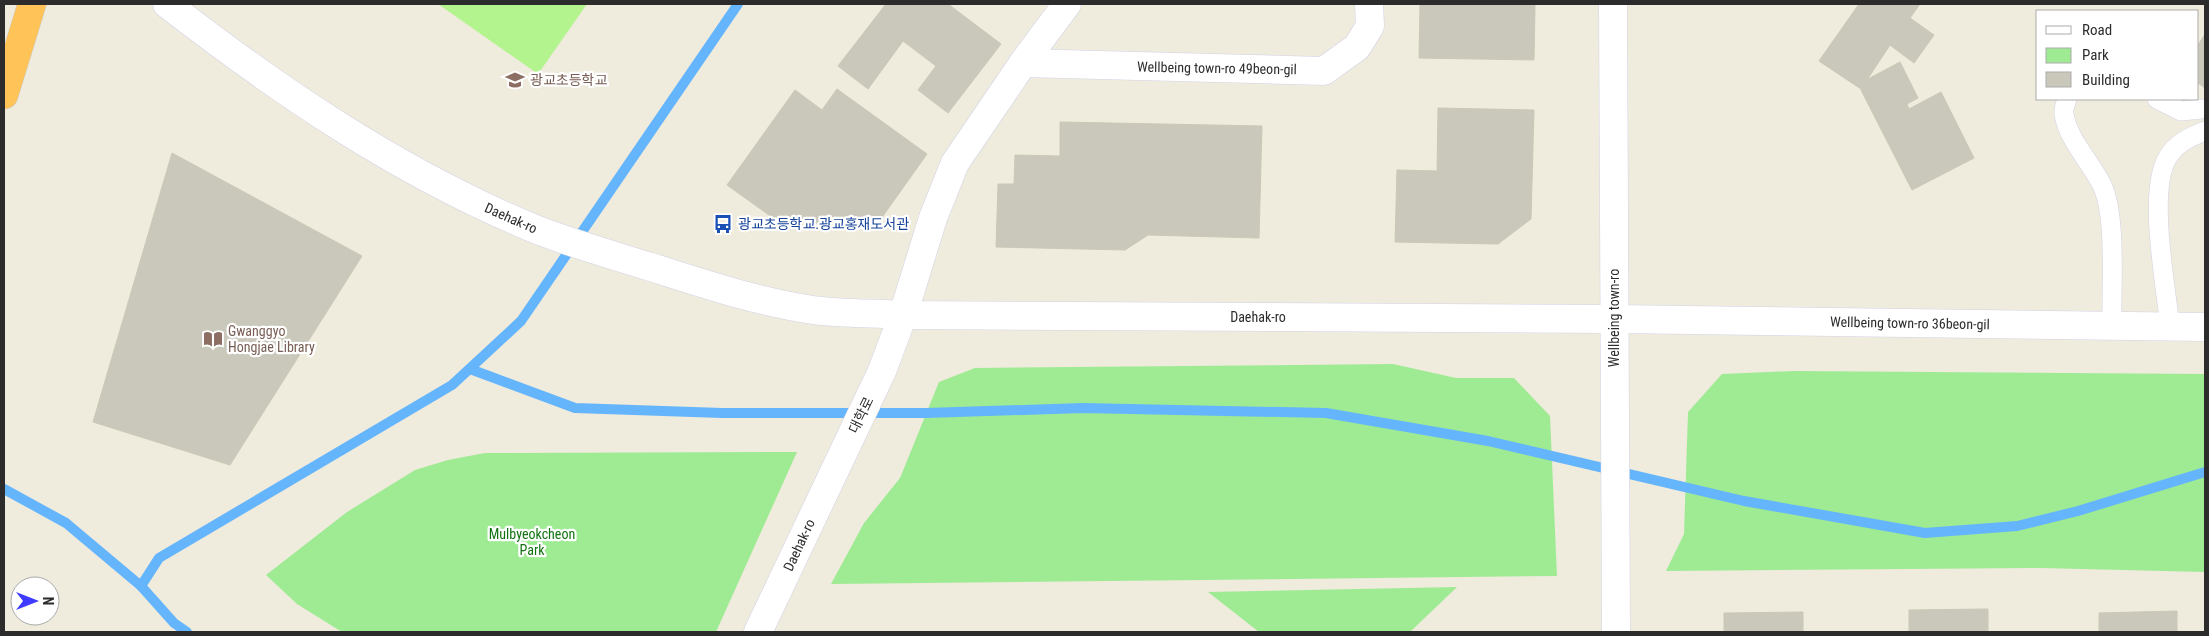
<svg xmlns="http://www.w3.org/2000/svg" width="2209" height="636" viewBox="0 0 2209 636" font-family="'Roboto Condensed','Noto Sans KR',sans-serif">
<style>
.green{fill:#9feb94}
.pitch{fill:#b4f48e}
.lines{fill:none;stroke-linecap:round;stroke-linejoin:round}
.stream{stroke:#65b5fc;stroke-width:10}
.building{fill:#cac8bb;stroke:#cbc8b6}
.lane-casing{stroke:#d2d2e6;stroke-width:20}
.street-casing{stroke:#d2d2e6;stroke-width:29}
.secondary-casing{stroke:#d2d2e6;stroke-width:29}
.highway-casing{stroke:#ccc;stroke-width:29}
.lane{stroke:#fff;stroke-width:19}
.street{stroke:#fff;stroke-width:28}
.secondary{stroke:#fff;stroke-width:28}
.highway{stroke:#ffc358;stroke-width:28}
.labels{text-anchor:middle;stroke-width:4.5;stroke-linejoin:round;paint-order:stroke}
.street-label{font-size:14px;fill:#2c2c2c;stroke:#fff}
.education-label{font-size:14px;fill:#785e54;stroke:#fff;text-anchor:start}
.transit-label{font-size:14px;fill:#164399;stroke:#fff;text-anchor:start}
.park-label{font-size:14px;fill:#127312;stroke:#fff}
</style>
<rect width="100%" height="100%" fill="#efebdd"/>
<g class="green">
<path d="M1393,364L1456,378H1514L1550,416L1557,576L831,584L864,523L900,478L939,382L975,368Z"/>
<path d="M1793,371L2205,374V572L2041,568L1666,571L1684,534L1688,412L1722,374Z"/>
<path d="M797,452L716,632H342L297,604L266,575L347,512L415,470L448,460L485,453Z"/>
<path d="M1457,587L1410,632H1259L1208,592Z"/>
</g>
<path class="pitch" d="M438,4H587L538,74Z"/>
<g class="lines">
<g class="stream">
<path d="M470,369L575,408L722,413H926L1083,408L1326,413L1488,441L1744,501L1925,533L2017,526L2078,511L2205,472"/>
<path d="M4,489L66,523L141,586L174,623L187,632"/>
<path d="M141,586L159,558L452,385L521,321L738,4"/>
</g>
</g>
<g class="building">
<path d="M886,4H948L1001,44L948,113L918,90L936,66L903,41L868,89L838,66Z"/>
<path d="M1420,4H1535L1534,60L1419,58Z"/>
<path d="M1859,4H1920L1910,18L1934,35L1914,63L1890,45L1861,89L1819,61Z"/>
<path d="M2205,34V88L2198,83V45Z"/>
<path d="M1900,62L1918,98L1907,104L1909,109L1941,92L1974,158L1912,190L1861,90L1868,79Z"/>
<path d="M837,89L927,154L878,223H780L727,185L795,90L822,110Z"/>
<path d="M1438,108L1534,110L1531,219L1498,244L1395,242L1397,170L1437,171Z"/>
<path d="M1060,122L1262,126L1259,238L1148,235L1125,250L996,247L998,184H1014L1015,155L1060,156Z"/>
<path d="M172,153L362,256L230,465L93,422Z"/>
<path d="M1988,609V632H1909V610Z"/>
<path d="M2177,611V632H2099V613Z"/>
<path d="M1803,612V632H1724V613Z"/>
</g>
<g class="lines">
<g class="lane-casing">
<g id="lane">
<path d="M2067,99C2066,103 2063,109 2064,114C2067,138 2091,163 2102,185C2117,217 2111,289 2112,326"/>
<path d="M2157,99L2181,111L2201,109"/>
<path d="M2170,327C2166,286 2147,190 2168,157C2177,142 2191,137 2205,131"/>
</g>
</g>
<g class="street-casing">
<g id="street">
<path d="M1613,4L1616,632"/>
<path d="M1023,63L1324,71L1357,47L1370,26L1369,4"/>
<path d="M758,632L882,371L903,315L933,218L955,163L1023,63L1067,4"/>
</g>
</g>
<g class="secondary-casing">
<path id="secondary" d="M167,4C282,93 400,173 535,229C573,244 612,255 651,267C704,284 758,302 813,310C842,314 873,313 903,315L1614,319L2205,327"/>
</g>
<g class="highway-casing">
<path id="highway" d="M4,95L32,4"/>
</g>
<use href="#lane" class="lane"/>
<use href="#street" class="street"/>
<use href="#secondary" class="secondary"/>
<use href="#highway" class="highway"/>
</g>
<defs>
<g id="school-bare" transform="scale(1.5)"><path d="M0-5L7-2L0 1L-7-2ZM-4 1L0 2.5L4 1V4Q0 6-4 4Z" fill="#8d6e63" stroke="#fff" stroke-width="2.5" paint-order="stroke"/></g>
<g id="bus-bare" transform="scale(1.5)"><path d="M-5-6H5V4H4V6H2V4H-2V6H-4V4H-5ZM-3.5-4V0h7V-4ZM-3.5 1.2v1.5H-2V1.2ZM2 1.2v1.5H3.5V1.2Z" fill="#1a4fb4" stroke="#fff" stroke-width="2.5" paint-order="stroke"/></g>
<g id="library-bare" transform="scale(1.5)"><path d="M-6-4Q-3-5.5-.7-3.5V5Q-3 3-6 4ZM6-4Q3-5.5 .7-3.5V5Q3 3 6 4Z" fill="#8d6e63" stroke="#fff" stroke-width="2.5" paint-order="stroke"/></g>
</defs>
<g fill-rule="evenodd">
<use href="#school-bare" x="515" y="80"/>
<use href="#bus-bare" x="723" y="224"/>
<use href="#library-bare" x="213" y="339"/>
</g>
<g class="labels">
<g class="street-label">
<text transform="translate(1217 68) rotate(1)" y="5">Wellbeing town-ro 49beon-gil</text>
<text transform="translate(511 218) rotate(24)" y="5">Daehak-ro</text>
<text x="1258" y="322">Daehak-ro</text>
<text transform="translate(1614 318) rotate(-90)" y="5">Wellbeing town-ro</text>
<text transform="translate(1910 323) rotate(1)" y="5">Wellbeing town-ro 36beon-gil</text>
<text transform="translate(861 415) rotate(-64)" y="5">대학로</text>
<text transform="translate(799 545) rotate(-65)" y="5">Daehak-ro</text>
</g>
<g class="education-label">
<text x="530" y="85">광교초등학교</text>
<text x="228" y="336">Gwanggyo<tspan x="228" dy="16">Hongjae Library</tspan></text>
</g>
<g class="transit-label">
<text x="738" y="229">광교초등학교.광교홍재도서관</text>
</g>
<g class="park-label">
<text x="532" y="539">Mulbyeokcheon<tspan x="532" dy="16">Park</tspan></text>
</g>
</g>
<rect width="2209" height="636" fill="none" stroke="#2c2c2c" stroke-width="10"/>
<rect x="2036" y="10" width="162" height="90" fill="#ffffff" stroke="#ababab"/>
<rect x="2046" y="26" width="25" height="8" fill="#ffffff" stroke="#ababab"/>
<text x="2082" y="35" font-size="15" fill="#2c2c2c">Road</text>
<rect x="2046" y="48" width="25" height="15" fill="#9feb94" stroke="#ababab"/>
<text x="2082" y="60" font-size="15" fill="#2c2c2c">Park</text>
<rect x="2046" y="72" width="25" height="15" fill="#cac8bb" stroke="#ababab"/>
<text x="2082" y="85" font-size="15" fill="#2c2c2c">Building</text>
<g transform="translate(35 601) rotate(90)"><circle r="24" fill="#ffffff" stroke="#ababab"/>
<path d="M0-4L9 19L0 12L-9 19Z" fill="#3e3aff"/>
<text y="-8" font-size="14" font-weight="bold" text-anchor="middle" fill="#2c2c2c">N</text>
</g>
</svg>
